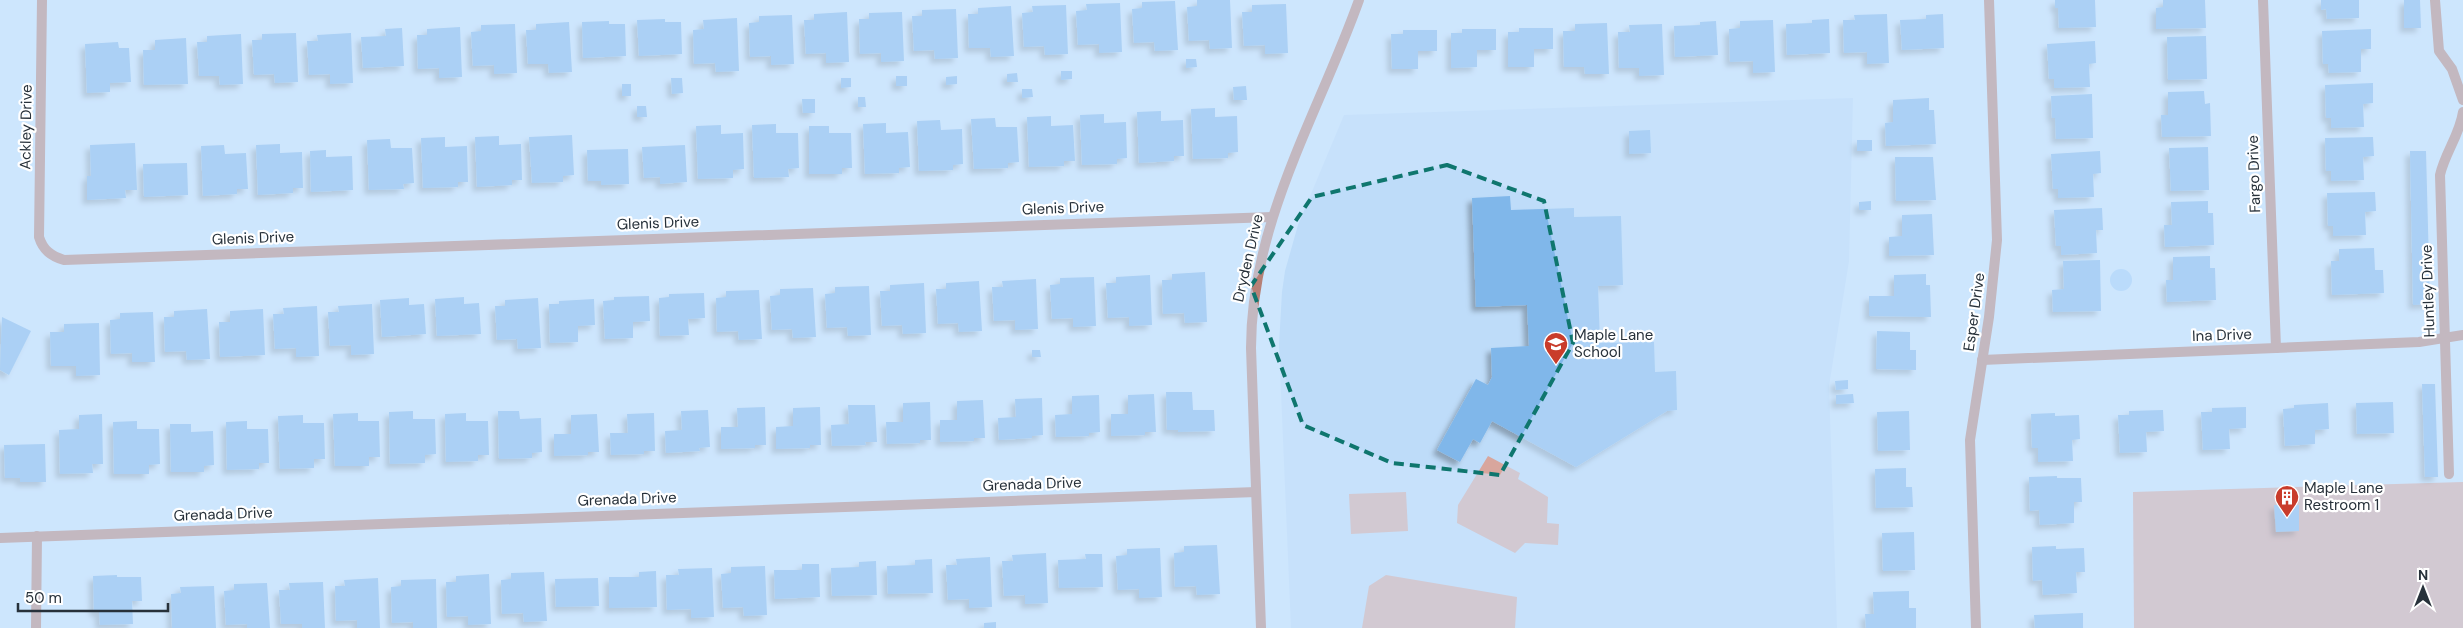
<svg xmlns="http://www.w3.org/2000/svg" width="2463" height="628" viewBox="0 0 2463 628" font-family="'DM Sans',sans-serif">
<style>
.built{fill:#bedcf9}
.green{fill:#d8a69d}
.water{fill:#a2cff8}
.building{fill:#80b7ea;filter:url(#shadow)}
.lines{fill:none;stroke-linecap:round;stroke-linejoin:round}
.street{stroke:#b68076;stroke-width:10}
.marked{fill:none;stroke:#0f766e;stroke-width:4;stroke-dasharray:10 6;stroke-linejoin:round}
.labels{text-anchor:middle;stroke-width:4.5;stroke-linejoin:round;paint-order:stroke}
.street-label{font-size:15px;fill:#27313a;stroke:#fff}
.poi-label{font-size:15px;fill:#27313a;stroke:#fff;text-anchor:start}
</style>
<defs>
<filter id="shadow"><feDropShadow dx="-4.5" dy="4.5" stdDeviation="2.5" flood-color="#0004"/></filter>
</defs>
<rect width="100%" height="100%" fill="#cde6fd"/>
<path class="built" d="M1853,98L1849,261L1829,386L1837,628H1291L1279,345L1282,292L1285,271L1298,225L1344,115Z"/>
<g class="green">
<path d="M1488,456L1520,473L1518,479L1548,497L1547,523L1559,524L1558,545L1525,543L1515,553L1457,523L1458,505Z"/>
<path d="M2463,482V628H2134L2133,492Z"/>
<path d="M1406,492L1408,531L1351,534L1349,494Z"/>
<path d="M1386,575L1517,597L1515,628H1362L1369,586Z"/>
</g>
<circle class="water" cx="2121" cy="280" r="11"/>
<g class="building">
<path d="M1197,0H1230L1232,48L1210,49L1209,40L1189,41L1187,7L1197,6Z"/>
<path d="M2055,0H2095L2096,27L2059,28L2058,8H2055Z"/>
<path d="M2163,0H2205L2206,28L2156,29V8L2163,7Z"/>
<path d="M2321,0H2359V18L2327,19L2326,9L2321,10Z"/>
<path d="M2404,0H2420L2421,28H2404Z"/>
<path d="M1175,1L1178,50L1155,51L1154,42L1134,43L1132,9L1142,8V2Z"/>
<path d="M1120,3L1122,52L1099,53V44L1078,45L1076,11L1087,10L1086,4Z"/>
<path d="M1286,4L1288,53L1265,54V45L1244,46L1242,12H1252V5Z"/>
<path d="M1066,5L1068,54L1045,55L1044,46L1024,47L1022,13L1033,12L1032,6Z"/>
<path d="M1011,6L1014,56L991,57L990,48H969L968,14H978V8Z"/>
<path d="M956,9L958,58L935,59L934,50L914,51L912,16H922V10Z"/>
<path d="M847,12L849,62L826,63V53L806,54L804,20H814V14Z"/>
<path d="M902,12L904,61L881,62V53L860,54L859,19H869V13Z"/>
<path d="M1887,14L1889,63L1867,64V52L1844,53L1843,20H1855L1854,15Z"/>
<path d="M1943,14L1944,48L1902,50L1900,20L1926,19V15Z"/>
<path d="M792,15L794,64L771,65V56L750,57L749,23L759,22V16Z"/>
<path d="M737,18L739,71L716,72L715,63L694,64L693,30L704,29L703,20Z"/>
<path d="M665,19V22H681L682,54L639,56L637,20Z"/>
<path d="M1829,19L1830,53L1787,55L1786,24L1812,23V20Z"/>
<path d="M1773,20L1775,72L1753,73V61L1730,62L1729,29L1740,28V21Z"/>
<path d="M609,21V24H625L626,56L583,58L582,22Z"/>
<path d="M1716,21L1718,55L1675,57L1674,26L1700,25V22Z"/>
<path d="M569,22L572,72L549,73L548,64H528L526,30H536V24Z"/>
<path d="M1607,23L1609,74H1585L1584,67H1564L1563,31H1575V24Z"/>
<path d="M515,24L517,73L494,74V65L473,66L471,32L481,31V25Z"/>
<path d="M1662,24L1664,75L1639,76V68H1619L1618,32H1630L1629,25Z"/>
<path d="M460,27L462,77L439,78V68L418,69L417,35H427V29Z"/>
<path d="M402,28L404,66L363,68L361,37L386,36L385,29Z"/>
<path d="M1519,28H1553V49H1534V67H1508V32H1519Z"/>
<path d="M1462,29H1496V50H1477V67L1451,68V33H1462Z"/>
<path d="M2371,29V49H2361V72L2329,73L2328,64H2323L2322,31Z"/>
<path d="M1403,30H1437V51H1418V69H1392L1391,34H1403Z"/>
<path d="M296,33L298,82L275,83L274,74L254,75L252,40H262V34Z"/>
<path d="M351,33L353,83L330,84V74L309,75L307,41H318L317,35Z"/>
<path d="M241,34L243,84L220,85L219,76H199L197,42H207V36Z"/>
<path d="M2206,36L2207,79L2168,80L2167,37Z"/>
<path d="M186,38L188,84L144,85L143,50H155V40Z"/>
<path d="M2095,41L2096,63L2089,64L2090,87L2054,88V79H2049L2047,44Z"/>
<path d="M118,42L119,48H129L131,82L110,83V92L87,93L85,44Z"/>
<path d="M1186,59H1196L1197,67L1186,68Z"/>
<path d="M1061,71H1072V79L1061,80Z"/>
<path d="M1017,73L1018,82H1007V74Z"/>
<rect x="896" y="76" width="11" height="10"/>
<path d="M957,76V84L946,85V77Z"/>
<path d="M671,78H682L683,93L672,94Z"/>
<path d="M841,78H851V87L841,88Z"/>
<path d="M2373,83V103L2363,104L2364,127L2331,128V118H2326L2325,85Z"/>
<rect x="622" y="84" width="9" height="12"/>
<path d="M1246,86L1247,100H1234L1233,87Z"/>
<path d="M1022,89H1032L1033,97L1022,98Z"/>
<path d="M2204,91L2205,104L2210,103L2211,136L2162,137L2161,115H2168V92Z"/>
<path d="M2092,94L2093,138L2056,139L2055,118H2052L2051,96Z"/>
<path d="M858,97H865L866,107H858Z"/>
<path d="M1929,98V110H1934L1936,144L1886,146L1885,123L1893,122V100Z"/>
<path d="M802,99H815V113H803Z"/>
<path d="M637,106H646L647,117H637Z"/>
<path d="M1215,108V117L1237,116L1238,152L1228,153V158L1193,159L1191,109Z"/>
<path d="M1161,111V121L1183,120L1184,156H1174V161L1139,163L1137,112Z"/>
<path d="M1104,114V123L1126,122L1127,158L1117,159V164L1082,165L1080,115Z"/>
<path d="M1051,116V126L1073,125L1075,161H1064V166L1029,167L1027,117Z"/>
<path d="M995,118L996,127H1017L1019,162L1008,163V168L974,169L971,119Z"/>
<path d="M940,120L941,130L962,129L963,164L953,165V170L919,171L917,121Z"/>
<path d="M886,123V133L908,132L910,167L899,168V173L865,174L863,124Z"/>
<path d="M776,124V133H798L799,168L788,169L789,177L754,178L752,125Z"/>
<path d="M721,125V134L743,133L744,169L733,170V178L698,179L696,126Z"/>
<path d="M809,126H829V133H851L852,168H842V174H809Z"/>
<path d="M1650,130L1651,153L1629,154V131Z"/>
<path d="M572,135L574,175L563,176V182L532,183L529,137Z"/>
<path d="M499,136V145L521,144L522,180H512V185L477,187L475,137Z"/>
<path d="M445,137V147L467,146L468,182H458V187L423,188L421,138Z"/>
<path d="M2373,137L2374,156L2363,157L2364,180L2331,181V171H2326L2325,138Z"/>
<path d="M390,139L391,148H412L414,183L403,184L404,189L369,190L367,140Z"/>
<rect x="1857" y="140" width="15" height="11"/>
<path d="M135,143L137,190H125L126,198L87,200V176H91L90,145Z"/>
<path d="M280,144V153L302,152L303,188H293V193L258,195L256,145Z"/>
<path d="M224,145L225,154L246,153L248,189H237V194L203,196L201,146Z"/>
<path d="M685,145L687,182L660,184V177L644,178L642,147Z"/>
<path d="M2208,147L2209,190L2171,191L2169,148Z"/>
<path d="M628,149L629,184L601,185V181H588L587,150Z"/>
<path d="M326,150V157L352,156L353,190L311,192L310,151Z"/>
<path d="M2100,151L2101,173L2093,174L2094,197L2058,198V189H2053L2051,154Z"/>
<path d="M2410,151H2426L2430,304L2413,305Z"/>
<path d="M1895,157H1933L1936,200L1896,201Z"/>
<path d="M187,163L188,195L144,197L143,164Z"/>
<path d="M2375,192L2376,211L2365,212L2366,235L2333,236V226H2328L2327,193Z"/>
<path d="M1510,196L1511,210L1574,208V217L1621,216L1623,285L1598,286L1600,343L1654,342L1655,372L1676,371L1677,410L1667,411L1576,467L1492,421L1480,443L1473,439L1460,462L1437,450L1476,379L1488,385L1492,377L1491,348L1529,346L1527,305L1476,307L1472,198Z"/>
<path d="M1871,201V210H1859V202Z"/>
<path d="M2208,201V213H2213L2214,245L2165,247L2164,225H2172L2171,202Z"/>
<path d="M2102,208L2103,230H2096L2097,253L2061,255V246H2056L2054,210Z"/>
<path d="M1932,214L1934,255L1889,256V237L1902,236V215Z"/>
<path d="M2374,248L2375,270H2383L2384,293L2332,295L2331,261H2339V249Z"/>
<path d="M2210,256V268H2215L2216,300L2167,302L2166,280H2173V257Z"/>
<path d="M2100,260L2101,311L2053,312L2052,290L2064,289L2063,261Z"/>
<path d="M1205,272L1207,322L1185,323L1184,313L1163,314L1162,280H1172V274Z"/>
<path d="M1926,274V285H1930L1931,317L1869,316V296H1894V275Z"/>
<path d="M1150,275L1152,325L1129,326V317L1108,318L1106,283H1116V277Z"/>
<path d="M1094,277L1096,326L1073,327V318L1052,319L1050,285L1060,284V278Z"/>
<path d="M1036,279L1038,329L1015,330V320L994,321L992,287H1003L1002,281Z"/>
<path d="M979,281L982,331L959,332L958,323L938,324L936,289H946V283Z"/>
<path d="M924,283L926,333L903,334L902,325L882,326L880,291H890V285Z"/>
<path d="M869,286L871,335L848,336L847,327L827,328L825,294L835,293V287Z"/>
<path d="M813,288L816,337L793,338L792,329L772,330L770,296L780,295V289Z"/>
<path d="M759,290L762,339L739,340L738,331L717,332L716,298L726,297V291Z"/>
<path d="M704,293L705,318L688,319L689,335L660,336L659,298L669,297V294Z"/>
<path d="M649,296L650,321L633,322V338L605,339L603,301L614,300V297Z"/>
<path d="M464,297V304L479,303L481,334L437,336L435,299Z"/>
<path d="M409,298V305L424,304L426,334L382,337L380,300Z"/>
<path d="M538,298L541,348L518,349L517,339L497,340L495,306H505V300Z"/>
<path d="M594,299L595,325L578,326V342L550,343L549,304H559V301Z"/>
<path d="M372,304L374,354L351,355V345L330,346L328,312H339L338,306Z"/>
<path d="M317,306L319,356L296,357V348L275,349L273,314H284L283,308Z"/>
<path d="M207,309L210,359L187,360L186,351L165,352L164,317H174V311Z"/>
<path d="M263,309L265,355L220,357L219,322H230V311Z"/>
<path d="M153,312L155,362H132V353L111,354L110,320L120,319V313Z"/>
<path d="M2,317L31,331L9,375L0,370Z"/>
<path d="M99,323L100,375L76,376V366H51L50,332H64V324Z"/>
<path d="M1877,331L1910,332V350H1916V370L1876,369Z"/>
<path d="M1032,350H1040L1041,357H1032Z"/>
<path d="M1848,380V389L1836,390L1835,381Z"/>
<path d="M2422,384H2435L2438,477H2425Z"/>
<path d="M1166,392H1192L1193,410H1214L1215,431L1178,432V430H1167Z"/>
<path d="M1154,394L1156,432H1145V435L1111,436V414H1128V395Z"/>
<path d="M1853,394L1854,403L1836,404V395Z"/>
<path d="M1099,395L1100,432L1089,433V436L1056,437L1055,415L1072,414V396Z"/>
<path d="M1042,398L1043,435L1032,436V438L999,440L998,418L1016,417L1015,399Z"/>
<path d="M983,400L985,438H974V441L940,442V420H957V401Z"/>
<path d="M930,402L931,440H920V443L887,444L886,422H903V403Z"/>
<path d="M2393,402L2394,433L2357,434L2356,403Z"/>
<path d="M2328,403L2329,429L2315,430V444L2285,446L2283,409L2294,408V405Z"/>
<path d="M848,405H875L877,442H865L866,445L832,446L831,425L849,424Z"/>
<path d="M765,407L766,445H755V448L721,449V427H738L737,408Z"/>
<path d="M820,407L821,445H810V448L776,449V427L793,426V408Z"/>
<path d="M2246,407V428L2229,429L2230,449L2203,450L2201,412H2212V408Z"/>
<path d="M708,410L710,447L699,448L700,451L666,453L665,431L682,430L681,411Z"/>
<path d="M2163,410L2164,431L2146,432L2147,452L2120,453L2118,415H2129V411Z"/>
<path d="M413,411V419H435L436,454L425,455V463L390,464L389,412Z"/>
<path d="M498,411H519L520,419L541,418L542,452L532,453V458L499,459Z"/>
<path d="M1909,411L1910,450L1878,451L1877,412Z"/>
<path d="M358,413V421H379L380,457H369V466H335L333,414Z"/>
<path d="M466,413V421H488L489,455H478V461L446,462L445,414Z"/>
<path d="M654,413L655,451H644V454L611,455L610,433H628L627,414Z"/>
<path d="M2055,413V416L2079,415L2080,439L2072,440L2073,461L2038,462V448H2032L2031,414Z"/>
<path d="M102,414L103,464H92L93,473L60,474L59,430L79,429V415Z"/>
<path d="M597,414L599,452H588V455L554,456V434H571V415Z"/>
<path d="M303,415V423H324L325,459H314V468L280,469L278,416Z"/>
<path d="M137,421V429H159L160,464L149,465V474H114L113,422Z"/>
<path d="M247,421V429H268L269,463H259V469L227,470L226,422Z"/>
<path d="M170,424H191V432L213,431L214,465L204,466V472H171Z"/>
<path d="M45,444L46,482H20V478H5L4,445Z"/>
<path d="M1906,468V487H1912L1913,507L1876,508L1875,469Z"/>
<path d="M2057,476V478H2081L2082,502H2074V523L2040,525L2039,510L2030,511L2029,477Z"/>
<path d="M2274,505H2299V531L2276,532Z"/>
<path d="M1914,532L1915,570L1883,571L1882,533Z"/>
<path d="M1217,545L1220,594L1197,595L1196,586L1175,587L1174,553L1184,552V546Z"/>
<path d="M2056,546V549L2084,548L2085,572H2076L2077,593L2043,595L2042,580L2033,581L2032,547Z"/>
<path d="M1160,548L1162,597L1139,598V589L1118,590L1116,556L1127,555V549Z"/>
<path d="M1046,553L1048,603L1025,604V595L1004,596L1002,561H1013L1012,555Z"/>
<path d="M1085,554H1102L1103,587L1059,588L1058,560L1086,559Z"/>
<path d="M990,557L992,607L969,608V599L948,600L946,565H957L956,559Z"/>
<path d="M932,559L933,593L888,594L887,566L915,565V560Z"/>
<path d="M876,561L877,595L832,596L831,568L859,567V562Z"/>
<path d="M802,564H819L820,597L775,599L774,570H802Z"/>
<path d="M765,566L767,615L744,616L743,607L723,608L721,574L731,573V567Z"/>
<path d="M712,568L714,617L691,618V609L667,610L666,575H679L678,569Z"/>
<path d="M656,571L657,607L609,608V577H639V572Z"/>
<path d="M544,572L547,621L524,622L523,613L502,614L501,580L511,579V573Z"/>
<path d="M489,574L491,624L468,625V616L447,617L446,582H456V576Z"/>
<path d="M117,575V577H141L142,601H132L133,624L100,625L99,612H94L93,576Z"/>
<path d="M378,578L380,628H357V620L336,621L335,586H345L344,580Z"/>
<path d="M598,578L599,606L556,607L555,579Z"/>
<path d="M436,579L437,628H413V622L392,623L391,587L401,586V580Z"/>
<path d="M323,582L325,628H302V624H281L279,590H290L289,583Z"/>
<path d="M267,583L270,628H247V624L226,625L224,591L234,590V584Z"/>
<path d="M214,586L216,628H172L171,594L181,593L180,587Z"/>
<path d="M1909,591V608H1916V628H1866L1865,614H1874L1873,592Z"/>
<path d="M2083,613V628H2035L2034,615Z"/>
<path d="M996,622V628H984V623Z"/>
</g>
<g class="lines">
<g class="street">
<path d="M42,0L39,237C43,250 51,256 64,260L1272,217"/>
<path d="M2263,0L2276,348"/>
<path d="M2435,0L2439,51L2452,69L2463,100"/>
<path d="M1982,360L2419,342L2463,335"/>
<path d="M2449,474L2440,175C2445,153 2460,134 2463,112"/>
<path d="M0,538L1256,492"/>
<path d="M36,628L37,536"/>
<path d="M1261,628L1251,348C1251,222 1318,115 1359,0"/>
<path d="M1976,628L1970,440L1989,317L1997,240L1989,0"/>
</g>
</g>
<path d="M0 0H2463V628H0ZM1447,165L1544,201L1573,343L1500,475L1392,463L1303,425L1251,286L1312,197Z" fill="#cde6fd" fill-opacity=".55" fill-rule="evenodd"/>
<path class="marked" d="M1447,165L1544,201L1573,343L1500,475L1392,463L1303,425L1251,286L1312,197Z"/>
<defs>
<g id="school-pin" transform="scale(1.25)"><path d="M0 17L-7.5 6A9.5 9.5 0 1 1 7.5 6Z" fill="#c93c2b" stroke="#fff"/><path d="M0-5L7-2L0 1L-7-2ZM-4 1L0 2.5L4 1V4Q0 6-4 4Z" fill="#fff"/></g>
<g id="building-pin" transform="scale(1.25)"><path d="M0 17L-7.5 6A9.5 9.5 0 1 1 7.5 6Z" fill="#c93c2b" stroke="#fff"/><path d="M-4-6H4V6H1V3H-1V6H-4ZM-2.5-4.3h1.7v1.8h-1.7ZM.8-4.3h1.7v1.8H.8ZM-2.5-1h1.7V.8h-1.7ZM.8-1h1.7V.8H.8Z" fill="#fff"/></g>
</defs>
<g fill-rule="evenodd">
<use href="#school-pin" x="1556" y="344"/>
<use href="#building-pin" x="2287" y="497"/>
</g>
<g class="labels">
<g class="street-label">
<text transform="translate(26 127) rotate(-89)" y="5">Ackley Drive</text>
<text transform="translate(2254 174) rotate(-92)" y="5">Fargo Drive</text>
<text transform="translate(1063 208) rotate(-2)" y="5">Glenis Drive</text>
<text transform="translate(658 223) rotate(-2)" y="5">Glenis Drive</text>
<text transform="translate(253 238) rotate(-2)" y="5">Glenis Drive</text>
<text transform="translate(1248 258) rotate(-77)" y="5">Dryden Drive</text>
<text transform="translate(2428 291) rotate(-92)" y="5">Huntley Drive</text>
<text transform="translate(1974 312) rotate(-82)" y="5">Esper Drive</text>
<text transform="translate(2222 335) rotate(-2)" y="5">Ina Drive</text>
<text transform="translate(1032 484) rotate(-2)" y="5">Grenada Drive</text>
<text transform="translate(627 499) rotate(-2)" y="5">Grenada Drive</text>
<text transform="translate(223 514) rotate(-2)" y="5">Grenada Drive</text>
</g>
<g class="poi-label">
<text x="1574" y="340">Maple Lane<tspan x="1574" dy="17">School</tspan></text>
<text x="2304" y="493">Maple Lane<tspan x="2304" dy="17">Restroom 1</tspan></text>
</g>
</g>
<g transform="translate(2423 588)" stroke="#ffffff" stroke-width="4" paint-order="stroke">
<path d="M0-4L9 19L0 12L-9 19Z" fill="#27313a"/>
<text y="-8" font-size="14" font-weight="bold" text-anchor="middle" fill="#27313a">N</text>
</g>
<path d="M18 603v8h150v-8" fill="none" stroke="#27313a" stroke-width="2.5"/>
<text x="25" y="603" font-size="15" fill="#27313a" stroke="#ffffff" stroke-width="4" paint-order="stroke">50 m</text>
</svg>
